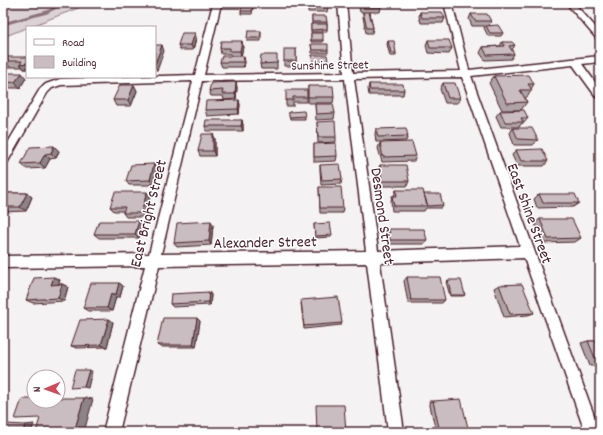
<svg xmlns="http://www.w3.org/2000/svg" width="603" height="435" viewBox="0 0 603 435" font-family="Dekko,sans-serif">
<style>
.green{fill:#dbd2d5;stroke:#927880}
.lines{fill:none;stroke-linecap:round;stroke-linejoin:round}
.stream{stroke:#8d727a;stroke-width:3}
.minor-casing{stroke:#4a1f2b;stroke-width:3}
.minor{fill:#fff;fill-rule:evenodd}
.wall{fill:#aea3a6;stroke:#4a1f2b}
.shaded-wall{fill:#8d8487;stroke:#4a1f2b}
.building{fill:#cabdc1;stroke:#4a1f2b}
.labels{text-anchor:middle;stroke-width:3;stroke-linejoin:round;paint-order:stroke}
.far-street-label{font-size:13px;fill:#4a1f2b;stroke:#fff}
.street-label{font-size:16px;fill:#4a1f2b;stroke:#fff}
</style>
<rect width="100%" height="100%" fill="#f4f2f2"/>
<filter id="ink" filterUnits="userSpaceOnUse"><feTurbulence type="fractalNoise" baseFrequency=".025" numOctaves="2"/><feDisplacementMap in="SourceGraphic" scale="8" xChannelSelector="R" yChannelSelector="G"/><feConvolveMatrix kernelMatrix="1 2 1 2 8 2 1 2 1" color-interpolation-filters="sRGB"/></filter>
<g filter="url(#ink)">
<path class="green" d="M3,3H91L3,37Z"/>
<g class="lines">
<path class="stream" d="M3,24L47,12L64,3"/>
<g class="minor-casing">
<g id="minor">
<path d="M216,3H224L220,8L204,75L344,73L338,3H346L353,73L461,71L444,3H452L469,70L600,56V62L582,64L600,89V99L597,98L573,65L471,76L600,432H585L524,258L380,263L404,432H388L367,263L159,266L119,432H103L145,266L3,268V256L149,254L193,81L61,85L52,88L47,93L7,163L3,164V151L40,89L46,84L60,79L195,75L212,7ZM462,77L520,246L378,251L354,79ZM345,79L366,251L161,254L202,81Z"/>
<path d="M566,3H574L600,32V39H597Z"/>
</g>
</g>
<use href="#minor" class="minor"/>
</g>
<g class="wall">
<path d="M308,3L328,6L327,12H308Z"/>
<path d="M360,3H380L381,7L380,12H370L373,28L372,33H366L363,17V12H360L359,6Z"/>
<path d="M253,5V8L252,14H241V11Z"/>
<path d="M420,12L445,18L443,23H421L419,17Z"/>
<path d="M471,14L491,21L489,25L503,33L501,36H488L484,28L485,26H472L469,19Z"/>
<path d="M312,16L327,22V32H311V24H312Z"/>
<path d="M261,31V41H247V38Z"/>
<path d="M195,33L196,38L193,50H180L178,45Z"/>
<path d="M311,33L323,40V42H311Z"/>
<path d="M428,40L452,48L449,54L428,53L426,45Z"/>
<path d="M388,41L396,53V56H390L387,44Z"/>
<path d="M502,42L515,45L512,50L514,54L511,59L485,60L480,53L483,47L500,46Z"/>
<path d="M311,44L328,50V53H312Z"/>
<path d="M243,47L241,56L245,62L244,67H222L220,62L231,56L230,54H221L220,48Z"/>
<path d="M296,49V66H284V61Z"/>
<path d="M312,55L328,61V64L313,65Z"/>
<path d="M27,57V69H24L22,67H8L3,61Z"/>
<path d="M277,60V69H261L260,64Z"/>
<path d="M3,73L26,78L20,88H3Z"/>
<path d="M494,76L534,84L531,89L532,90L526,98H524L527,102L521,110H502L489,83Z"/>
<path d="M236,82L237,88L236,99L224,100L223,96H211L209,91Z"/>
<path d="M443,83L460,98L458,103H445L440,89Z"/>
<path d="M369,84L404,90L403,95H369L368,89Z"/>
<path d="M134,85L137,91L131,106H116L113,100Z"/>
<path d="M308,86L334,97L333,103H308Z"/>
<path d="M307,90V102H293V106H286V100Z"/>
<path d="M239,100L240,105L239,114L207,116L205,110Z"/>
<path d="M315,104L335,113L334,119L316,120Z"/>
<path d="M500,111L528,118L524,123H522L519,127H501L496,116Z"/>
<path d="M289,112L305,116V119H290Z"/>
<path d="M242,120L243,125V131H206L205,126Z"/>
<path d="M317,122L336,137V142L318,143Z"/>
<path d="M513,128L538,140L533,145H514L510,133Z"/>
<path d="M376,129L408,136L406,141L376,142L375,134Z"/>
<path d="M213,134L215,139V156H200L198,151Z"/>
<path d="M380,143L416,156L414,161L382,162L378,148Z"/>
<path d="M314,144L337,156L336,161L314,162Z"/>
<path d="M54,146L59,151L56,158L50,159L45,168L27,169L21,164Z"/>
<path d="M516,150L548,161L544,166H517L512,155Z"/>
<path d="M154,164L157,169L153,185H129L126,181Z"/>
<path d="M320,165L342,179L341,184L321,185L320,170Z"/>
<path d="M380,165L409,181L407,186H381L378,170Z"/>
<path d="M319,187L343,208L342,213H320Z"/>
<path d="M396,190L424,195L443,205L441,208H426L424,211H392L391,201L392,196H394Z"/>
<path d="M3,193H27L32,197L26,211L3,212Z"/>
<path d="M539,194L579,203L573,207L537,208L534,199Z"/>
<path d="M150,197L144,217H126L123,213V211H114L110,207Z"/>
<path d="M540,219L581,238L575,242L543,243L535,223Z"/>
<path d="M314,224L332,235L331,237L315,238Z"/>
<path d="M142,225L139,238H99L94,234Z"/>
<path d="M213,225L211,245L177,247L174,243Z"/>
<path d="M389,229L427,240L424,244H388L387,233Z"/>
<path d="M407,277L445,300L442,303H408L404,281Z"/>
<path d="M60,280L58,284H62L68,287L64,301L33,303L26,300Z"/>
<path d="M448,280L465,295L463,296H450L446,282Z"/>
<path d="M119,283L123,286L120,297H116L112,311H88L83,308Z"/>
<path d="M499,285L534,313L528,315L504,317L494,288Z"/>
<path d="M209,292L211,295L210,305L173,307L170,304Z"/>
<path d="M301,303L342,323L341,325L304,329Z"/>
<path d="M197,318L200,321L196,347H161L157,345Z"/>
<path d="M109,319L113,322L107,347L77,348L71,346Z"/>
<path d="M588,341H600V366H590L581,343Z"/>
<path d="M429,401H433L469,432H436Z"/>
</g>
<g class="shaded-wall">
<path d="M195,33L196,38L193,50L191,45Z"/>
<path d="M242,41L243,47L241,57L240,51Z"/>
<path d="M162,45L164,51L157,71L155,66V64Z"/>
<path d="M244,56L245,62L244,67L243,62Z"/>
<path d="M27,63V69H24L20,64Z"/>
<path d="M22,73L26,78L20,88L15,82Z"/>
<path d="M236,82L237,88L236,99L235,94Z"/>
<path d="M134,85L137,91L131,106L128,100Z"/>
<path d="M239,100L240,105L239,114L238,109Z"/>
<path d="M242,120L243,125V131L241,126Z"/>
<path d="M213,134L215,139V156L213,151Z"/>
<path d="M54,146L59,151L56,158L51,153Z"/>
<path d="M45,154L50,159L45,168L40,163Z"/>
<path d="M154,164L157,169L153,185L150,180Z"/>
<path d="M147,192L150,197L144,217L141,213Z"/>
<path d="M27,193L32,197L26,211L20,207Z"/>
<path d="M139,221L142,225L139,238L135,234Z"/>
<path d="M211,221L213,225L211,245L209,241Z"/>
<path d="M54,277L60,280L57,288L51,285Z"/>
<path d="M119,283L123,286L120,297L116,294Z"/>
<path d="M62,284L68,287L64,301L58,298Z"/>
<path d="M209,292L211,295L210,305L208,302Z"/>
<path d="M111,294L116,297L112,311L107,308Z"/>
<path d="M197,318L200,321L196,347L193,345Z"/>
<path d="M109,319L113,322L107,347L101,345Z"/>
<path d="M89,370L92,371L88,388L84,387Z"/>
<path d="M84,398L93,399L84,432H74Z"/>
<path d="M34,424L31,432H23L25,425Z"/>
</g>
<g class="building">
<path d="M308,3H327L328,6L309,7Z"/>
<path d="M360,3H380L381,7H361Z"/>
<path d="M242,5H253L252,11H241Z"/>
<path d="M363,12H369L373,28H367Z"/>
<path d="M420,12H442L445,18H422Z"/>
<path d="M471,14H487L491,21H475Z"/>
<path d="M312,16H326L327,22H312Z"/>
<path d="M311,24H327V29L311,30Z"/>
<path d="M498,25L503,33H490L486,26Z"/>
<path d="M248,31H261L260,38H247Z"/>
<path d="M182,33H195L191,45H178Z"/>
<rect x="311" y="33" width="12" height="7"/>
<path d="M428,40H449L452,48H430Z"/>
<path d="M221,41H242L240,51H230V48H220Z"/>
<path d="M388,41H394L396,53H391Z"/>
<path d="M502,42H512L515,45L509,46L514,54L487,55L483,47L505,46Z"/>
<path d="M311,44H328V50H312Z"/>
<path d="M155,45H162L155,64Z"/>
<rect x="284" y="49" width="12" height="12"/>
<path d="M261,55H277V63L260,64Z"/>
<path d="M312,55H327L328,61L313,62Z"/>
<path d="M222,56H244L243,62H220Z"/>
<path d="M6,57H27V63L20,64L22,61H3Z"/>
<path d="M3,73H22L15,82L3,83Z"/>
<path d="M529,75L534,84H528L532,90H520L527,102L507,103L494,76Z"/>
<path d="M236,82L235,94H222L223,90L209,91L211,83Z"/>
<path d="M443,83H455L460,98H448Z"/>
<path d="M369,84H403L404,90H370Z"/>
<path d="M120,85H134L128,100H113Z"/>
<path d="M308,86H333L334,97H308Z"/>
<path d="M286,90H307V97H293V100H286Z"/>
<path d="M239,100L238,109L205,110L206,101Z"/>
<path d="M315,104H333L335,113L316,114Z"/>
<path d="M524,110L528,118H521L523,122H505L500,111Z"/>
<path d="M304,111L305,116L289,117V112Z"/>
<path d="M206,120H242L241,126H205Z"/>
<path d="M335,121L336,137H318L317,122Z"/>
<path d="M406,128L408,136L378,137L376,129Z"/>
<path d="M513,128H532L538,140L518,139Z"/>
<path d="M202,134H213V151H198Z"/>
<path d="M412,142L416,156L383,157L380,143Z"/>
<path d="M336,143L337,156L314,157V144Z"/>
<path d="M54,146L51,153L45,154L40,163L21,164L30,147Z"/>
<path d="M542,149L548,161H521L516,150Z"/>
<path d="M154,164L150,180L126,181L131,165Z"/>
<path d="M340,164L342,179L322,180L320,165Z"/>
<path d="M380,165H406L409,181H382Z"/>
<path d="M319,187H341L343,208H320Z"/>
<path d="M396,190H423L427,206H394L392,196H397Z"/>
<path d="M115,192H147L141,213H123L125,207H110Z"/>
<path d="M3,193H27L20,207H3Z"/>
<path d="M424,194H440L443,205L428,206Z"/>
<path d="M539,194H575L579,203H543Z"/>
<path d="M540,219H572L581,238L548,239Z"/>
<path d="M99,221H139L135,234H94Z"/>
<path d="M211,221L209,241L174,243L177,223Z"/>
<path d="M330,223L332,235L315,236L314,224Z"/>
<path d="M389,229H424L427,240H390Z"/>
<path d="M54,277L51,285L62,284L58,298L26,300L34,278Z"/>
<path d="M407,277H440L445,300H411Z"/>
<path d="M448,280H461L465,295H451Z"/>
<path d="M91,283H119L116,294H111L107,308H83Z"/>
<path d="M522,284L534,313L510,314L499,285Z"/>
<path d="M209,292L208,302L170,304L171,294Z"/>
<path d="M338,297L342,323L304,326L301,300Z"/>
<path d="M163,318H197L193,345H157Z"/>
<path d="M109,319L101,345L71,346L80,320Z"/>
<path d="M588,341H600V365H598Z"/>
<path d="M75,370H89L84,387L70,388Z"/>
<path d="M58,398H84L74,432H36L40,418L15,419L22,399H34V401H58Z"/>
<path d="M461,399L469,432H440L433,401Z"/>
<path d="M316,405H344L346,432H317Z"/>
<path d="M6,424L25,425L23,432H3Z"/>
</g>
</g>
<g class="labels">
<g class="far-street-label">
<text transform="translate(330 64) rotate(-1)" y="5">Sunshine Street</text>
</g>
<g class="street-label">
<text transform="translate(147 213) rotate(-76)" y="6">East Bright Street</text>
<text transform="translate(531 213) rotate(70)" y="6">East Shine Street</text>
<text transform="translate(384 216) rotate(82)" y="6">Desmond Street</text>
<text transform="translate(265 241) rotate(-1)" y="6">Alexander Street</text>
</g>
</g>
<rect width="603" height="435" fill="none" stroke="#fff" stroke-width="16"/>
<rect x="8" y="8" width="587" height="419" fill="none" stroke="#4a1f2b" stroke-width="1.5" filter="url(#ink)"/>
<rect x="26" y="26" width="130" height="52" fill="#ffffff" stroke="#b7a5aa"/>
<rect x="34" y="39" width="20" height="6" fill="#ffffff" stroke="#b7a5aa"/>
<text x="62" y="46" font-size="12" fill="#4a1f2b">Road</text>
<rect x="34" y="56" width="20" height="12" fill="#cabdc1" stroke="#b7a5aa"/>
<text x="62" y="66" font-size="12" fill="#4a1f2b">Building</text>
<g transform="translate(46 389) rotate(268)"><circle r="19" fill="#ffffff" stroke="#b7a5aa"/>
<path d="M0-3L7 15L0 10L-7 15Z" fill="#d1495b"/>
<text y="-6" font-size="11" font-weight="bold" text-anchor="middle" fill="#4a1f2b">N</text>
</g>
</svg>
